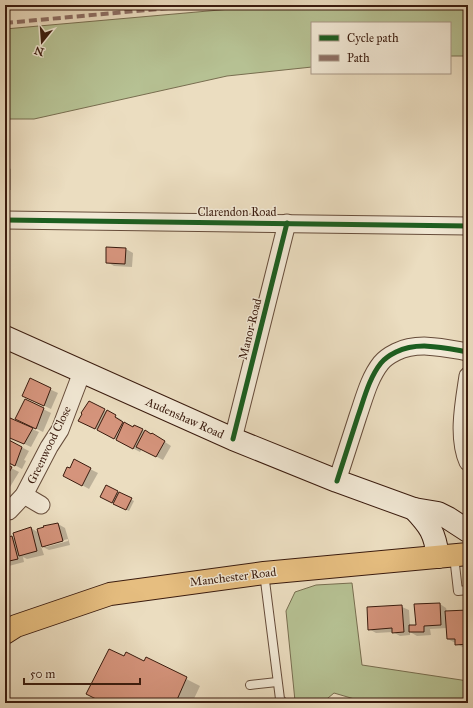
<svg xmlns="http://www.w3.org/2000/svg" width="473" height="708" viewBox="0 0 473 708" font-family="'IM FELL Great Primer',serif">
<style>
.green{fill:#b6c193;stroke:#786e50}
.shadow{fill:#0003;fill-rule:evenodd}
.building{fill:#d5947c;stroke:#3a1b0e}
.lines{fill:none;stroke-linecap:round;stroke-linejoin:round}
.service-casing{stroke:#664c3a;stroke-width:10}
.minor-casing{stroke:#664c3a;stroke-width:19}
.secondary-casing{stroke:#3a1b0e;stroke-width:24}
.trunk-casing{stroke:#3a1b0e;stroke-width:24}
.service{stroke:#f2e9d6;stroke-width:8}
.minor{stroke:#f2e9d6;stroke-width:17}
.secondary{stroke:#f2e9d6;stroke-width:22}
.trunk{stroke:#e6be80;stroke-width:22}
.rail-casing{stroke:#3a1b0e;stroke-width:4.5}
.rail{stroke:#f2e9d6;stroke-width:3;stroke-dasharray:9;stroke-linecap:butt}
.quiet{stroke:#8d6e63;stroke-width:4;stroke-dasharray:8 4;stroke-linecap:butt}
.cycleway-casing{stroke:#f2e9d6;stroke-width:8}
.cycleway{stroke:#1b5e20;stroke-width:5}
.labels{text-anchor:middle;stroke-width:3;stroke-linejoin:round;paint-order:stroke}
.street-label{font-size:12px;fill:#3a1b0e;stroke:#f2e9d6}
</style>
<rect width="100%" height="100%" fill="#ebddc0"/>
<filter id="stains"><feTurbulence type="fractalNoise" baseFrequency=".005" numOctaves="4"/><feColorMatrix values="0 0 0 0 .2 0 0 0 0 .09 0 0 0 0 .02 0 0 0 .5 -.17"/></filter>
<radialGradient id="worn" r=".72"><stop offset=".6" stop-color="#630" stop-opacity="0"/><stop offset="1" stop-color="#630" stop-opacity=".3"/></radialGradient>
<g class="green">
<path d="M276,5H468V56H450V23H312V67L227,76L34,119H5V29Z"/>
<path d="M352,583L362,665L468,681V703H368L334,693L322,703H299L295,701L286,611L295,592L316,585Z"/>
</g>
<g class="shadow">
<path d="M5,166L11,169V190H5Z"/>
<path d="M107,248L126,249L133,253L132,267L114,266L107,262Z"/>
<path d="M30,380L58,393L51,409L30,399Z"/>
<path d="M25,400L51,413L43,432L23,422Z"/>
<path d="M89,402L122,420L121,422L128,426L133,428L134,426L159,438L171,446L163,460L142,449L140,452L86,424Z"/>
<path d="M32,429L39,432L31,447L5,435V431Z"/>
<path d="M5,439L29,451L24,460L26,461L22,469L5,460Z"/>
<path d="M74,461L98,473L89,489L71,479L70,469Z"/>
<path d="M5,465L19,472L10,487L5,484Z"/>
<path d="M106,487L134,501L129,511L101,497Z"/>
<path d="M58,524L65,528L70,545L49,550L41,546L44,555L27,559L23,557L24,562L5,567V539L12,537L16,540L31,528L39,533ZM68,539V541L46,547V545Z"/>
<path d="M440,604L446,608L447,612L468,611V650L448,639L447,628L430,629L431,635L417,636L410,632V635L400,636L393,632L376,633L369,629L402,607L409,610L410,626H417Z"/>
<path d="M125,658L145,663L147,659L200,686L192,703H98L99,701L88,694Z"/>
</g>
<g class="building">
<path d="M106,247L126,248L125,264L106,263Z"/>
<path d="M30,378L51,388L44,406L22,396Z"/>
<path d="M25,399L44,408L36,429L15,419Z"/>
<path d="M89,401L105,409L95,429L78,421L82,414L81,413Z"/>
<path d="M107,410L116,415L115,417L123,422L114,439L97,430Z"/>
<path d="M10,418L33,428L24,444L5,436V429Z"/>
<path d="M124,422L133,427L134,425L143,429L133,449L116,440Z"/>
<path d="M145,430L151,434L152,433L165,441L156,457L136,447Z"/>
<path d="M5,438L22,447L15,466L5,461Z"/>
<path d="M74,459L91,468L82,486L63,476L67,467L70,468Z"/>
<path d="M5,464L12,467L5,480Z"/>
<path d="M106,485L118,491L112,503L100,497Z"/>
<path d="M119,492L132,498L126,510L113,504Z"/>
<path d="M58,523L63,541L42,547L37,529L44,527L43,526Z"/>
<path d="M31,527L37,551L19,556L13,533Z"/>
<path d="M12,536L18,559L5,562V538Z"/>
<path d="M440,603L441,625L424,626V632H409V625H416L414,604Z"/>
<path d="M402,605L404,632L392,633V628L368,630L367,607Z"/>
<path d="M468,610V644L455,645V639H447L445,611Z"/>
<path d="M109,649L124,656L126,652L144,661L146,657L187,677L176,702L178,703H97L98,700L86,694Z"/>
</g>
<g class="lines">
<g class="service-casing">
<g id="service">
<path d="M454,556L458,591L468,590"/>
<path d="M264,573L280,699L284,703"/>
<path d="M250,685L277,682"/>
</g>
</g>
<g class="minor-casing">
<g id="minor">
<path d="M5,220L468,226"/>
<path d="M468,376C464,403 457,437 468,462"/>
<path d="M233,439L287,223"/>
<path d="M337,481C344,459 351,438 358,416C364,399 369,378 381,363C385,358 390,355 396,352C418,341 445,348 468,352"/>
<path d="M24,495L41,505"/>
<path d="M9,511L24,495L49,447L60,430L82,372"/>
</g>
</g>
<g class="secondary-casing">
<g id="secondary">
<path d="M5,337L233,439L337,481L414,509L438,513L448,518L468,531"/>
<path d="M414,509C430,526 435,533 438,557"/>
</g>
</g>
<g class="trunk-casing">
<path id="trunk" d="M5,633L16,626L110,594L264,573L468,554"/>
</g>
<use href="#service" class="service"/>
<use href="#minor" class="minor"/>
<use href="#secondary" class="secondary"/>
<use href="#trunk" class="trunk"/>
<g class="rail-casing">
<path id="rail" d="M5,5H6"/>
</g>
<use href="#rail" class="rail"/>
<path class="quiet" d="M5,23L202,5"/>
<g class="cycleway-casing">
<g id="cycleway">
<path d="M5,220L468,226"/>
<path d="M233,439L287,223"/>
<path d="M337,481C344,459 351,438 358,416C364,399 369,378 381,363C385,358 390,355 396,352C418,341 445,348 468,352"/>
</g>
</g>
<use href="#cycleway" class="cycleway"/>
</g>
<g class="labels">
<g class="street-label">
<text x="237" y="216">Clarendon Road</text>
<text transform="translate(250 329) rotate(-76)" y="4">Manor Road</text>
<text transform="translate(185 418) rotate(24)" y="4">Audenshaw Road</text>
<text transform="translate(49 445) rotate(-64)" y="4">Greenwood Close</text>
<text transform="translate(233 577) rotate(-7)" y="4">Manchester Road</text>
</g>
</g>
<rect width="473" height="708" fill="none" stroke="#ebddc0" stroke-width="20"/>
<rect x="6" y="6" width="461" height="696" fill="none" stroke="#3a1b0e" stroke-width="2"/>
<rect x="10" y="10" width="453" height="688" fill="none" stroke="#3a1b0e"/>
<rect x="311" y="22" width="140" height="52" fill="#f2e9d6" stroke="#a89786"/>
<rect x="319" y="35" width="20" height="6" fill="#1b5e20" stroke="#a89786"/>
<text x="347" y="42" font-size="12" fill="#3a1b0e">Cycle path</text>
<rect x="319" y="55" width="20" height="6" fill="#8d6e63" stroke="#a89786"/>
<text x="347" y="62" font-size="12" fill="#3a1b0e">Path</text>
<g transform="translate(42 42) rotate(197)" stroke="#f2e9d6" stroke-width="3" paint-order="stroke">
<path d="M0-3L7 15L0 10L-7 15Z" fill="#3a1b0e"/>
<text y="-6" font-size="11" font-weight="bold" text-anchor="middle" fill="#3a1b0e">N</text>
</g>
<path d="M24 678v6h116v-6" fill="none" stroke="#3a1b0e" stroke-width="2"/>
<text x="30" y="678" font-size="12" fill="#3a1b0e" stroke="#f2e9d6" stroke-width="3" paint-order="stroke">50 m</text>
<rect width="100%" height="100%" filter="url(#stains)"/>
<rect width="100%" height="100%" fill="url(#worn)"/>
</svg>
